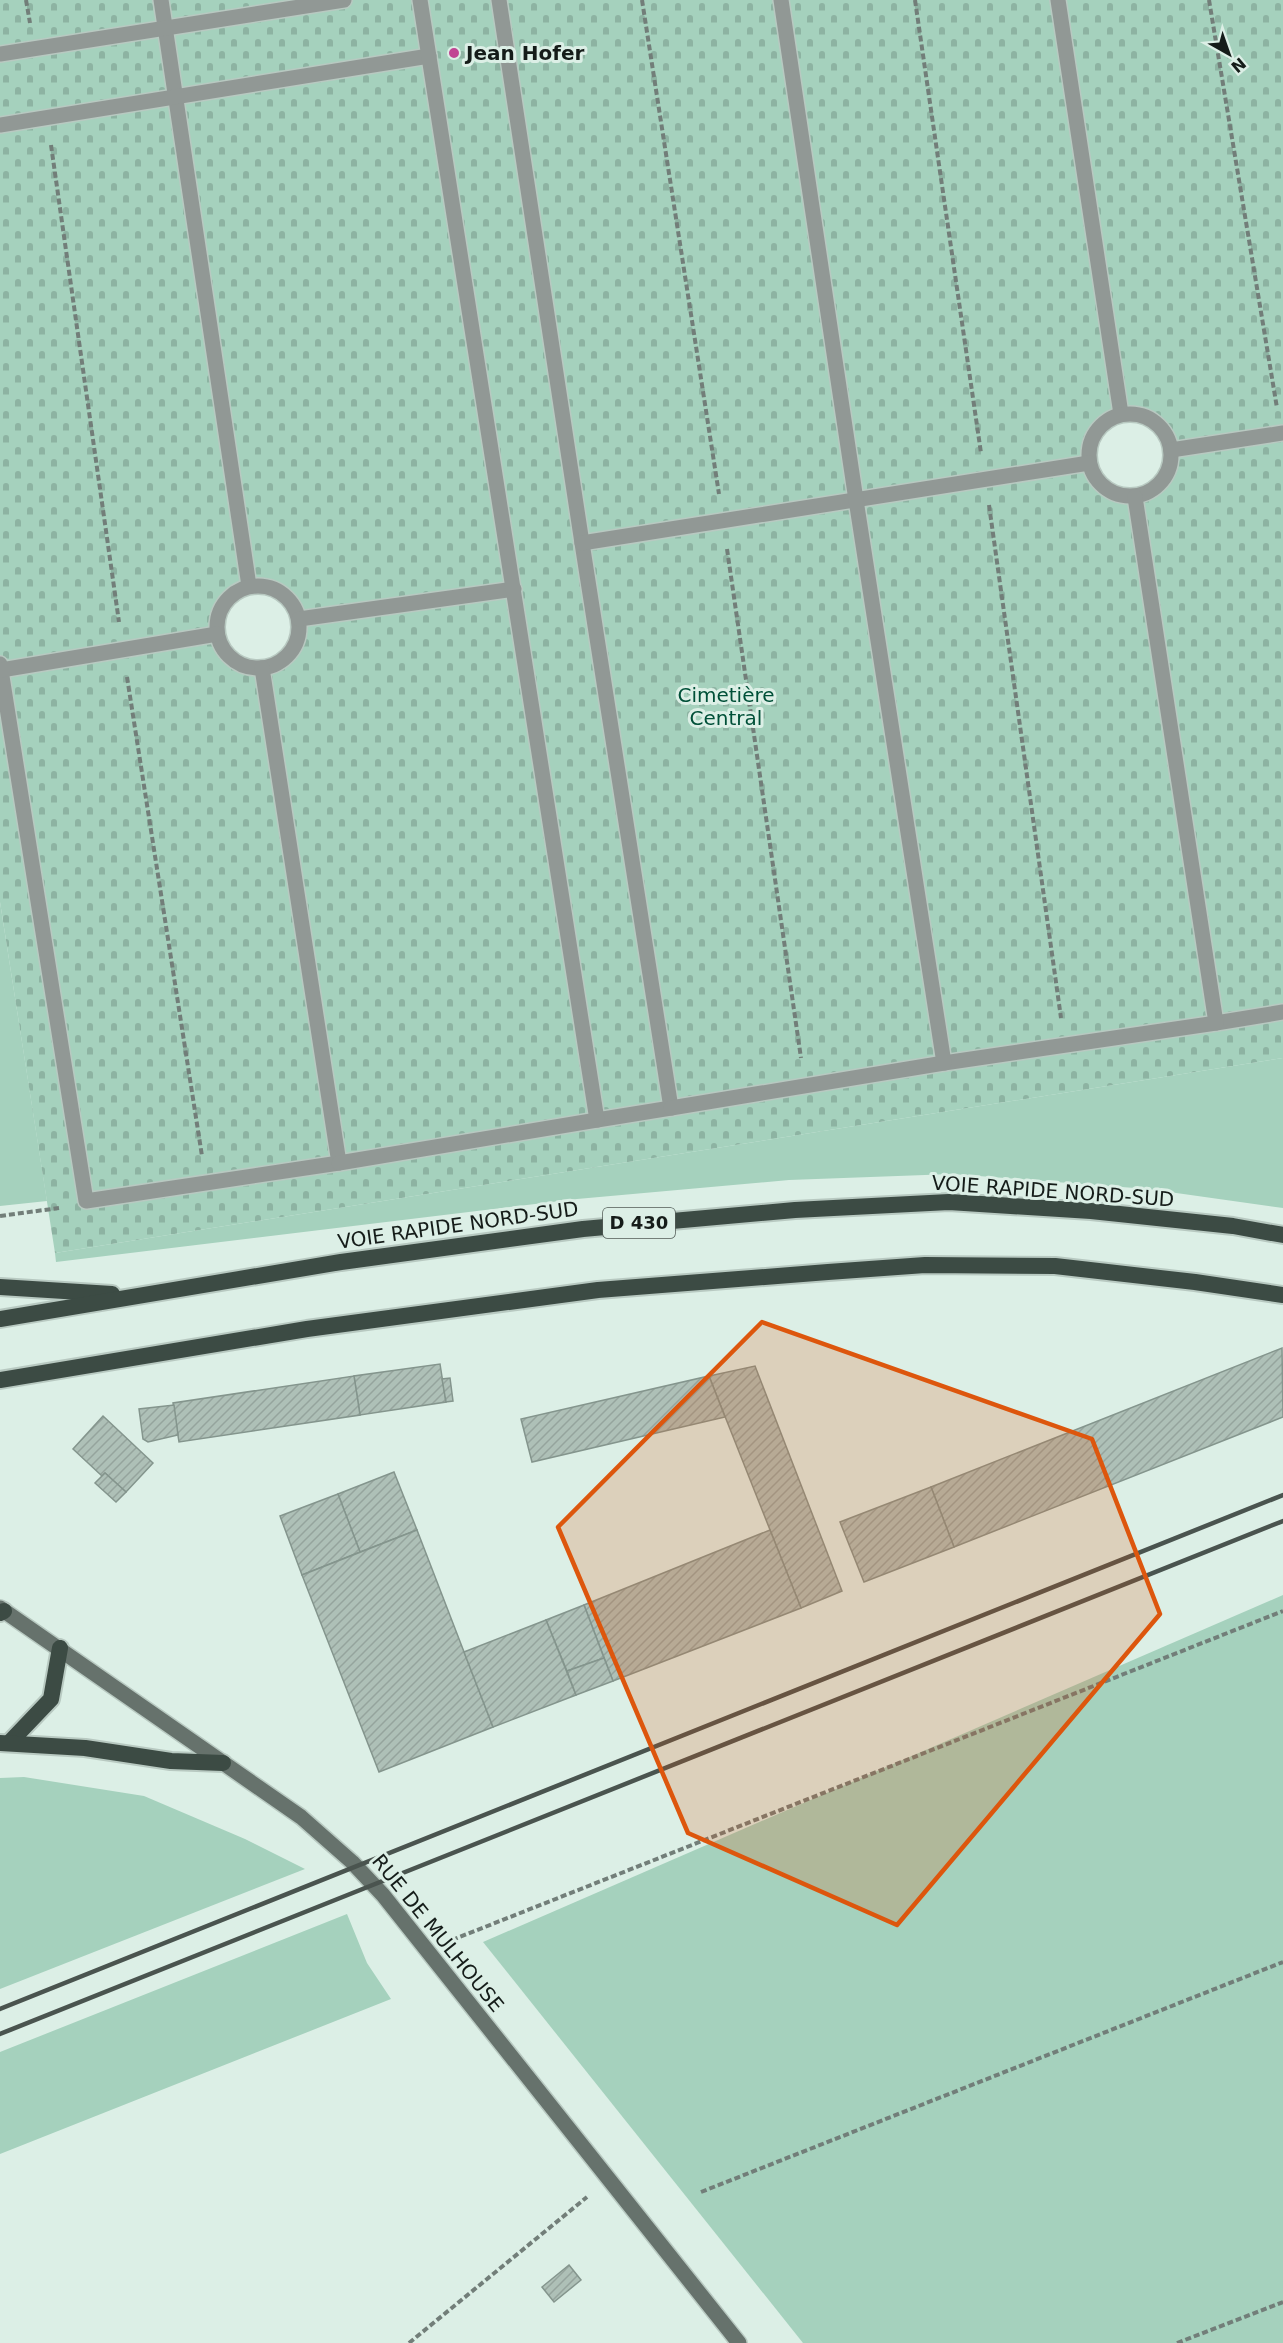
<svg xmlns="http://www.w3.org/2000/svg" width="1283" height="2343" viewBox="0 0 1283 2343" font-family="'DejaVu Sans',sans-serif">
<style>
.green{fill:#a5d1bd}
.cemetery{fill:url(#cemetery-stones);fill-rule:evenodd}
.building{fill:url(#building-hatch);stroke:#84958d;stroke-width:1.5}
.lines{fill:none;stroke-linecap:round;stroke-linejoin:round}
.service-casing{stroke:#b8c9c1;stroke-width:18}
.secondary-casing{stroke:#b8c9c1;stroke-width:18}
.trunk-casing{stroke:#b8c9c1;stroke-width:20}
.path{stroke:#727e79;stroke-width:4;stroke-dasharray:6 3;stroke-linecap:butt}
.service{stroke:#919895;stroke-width:15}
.secondary{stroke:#66726c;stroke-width:15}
.trunk{stroke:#3c4b44;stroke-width:16}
.rail{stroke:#4a544f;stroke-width:4.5}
.marked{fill:#dd560d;fill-opacity:0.2;stroke:#dd560d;stroke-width:4.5;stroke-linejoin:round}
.poi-dot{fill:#c14493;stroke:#dcefe6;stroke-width:2}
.labels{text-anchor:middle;stroke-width:6;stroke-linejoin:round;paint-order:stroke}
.shield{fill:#dcefe6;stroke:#515b56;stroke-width:1.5}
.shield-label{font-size:18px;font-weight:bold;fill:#151c19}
.poi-label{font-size:20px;font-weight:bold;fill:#151c19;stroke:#dcefe6;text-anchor:start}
.park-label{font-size:20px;fill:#005038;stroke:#dcefe6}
.street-label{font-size:20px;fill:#151c19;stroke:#dcefe6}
</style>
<defs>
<pattern id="cemetery-stones" width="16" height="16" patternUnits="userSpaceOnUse" patternTransform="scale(1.5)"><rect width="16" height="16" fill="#a5d1bd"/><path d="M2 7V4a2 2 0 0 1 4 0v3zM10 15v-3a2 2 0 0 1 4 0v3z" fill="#8db3a2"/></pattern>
<pattern id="building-hatch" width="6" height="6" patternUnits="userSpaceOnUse" patternTransform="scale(1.5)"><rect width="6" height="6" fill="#aec0b7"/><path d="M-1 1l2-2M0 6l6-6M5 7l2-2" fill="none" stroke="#95a49d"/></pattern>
</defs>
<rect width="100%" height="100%" fill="#dcefe6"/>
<g class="green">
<path d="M0,902L47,1201L0,1206Z"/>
<path d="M1283,1058V1208L1148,1189L952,1174L789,1180L577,1199L56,1262L55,1253Z"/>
<path d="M1283,1595V2343H803L483,1942Z"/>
<path d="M24,1777L144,1796L245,1839L305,1869L0,1989V1778Z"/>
<path d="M347,1914L367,1963L391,1999L0,2154V2052Z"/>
</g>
<path class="cemetery" d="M0,0H1283V1058L55,1253L0,902ZM1121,414C1128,415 1138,414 1144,416C1163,424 1177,449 1170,470C1166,479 1156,488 1147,492C1103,509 1070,460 1101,426C1106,421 1115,418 1121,414ZM249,586C256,586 266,585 272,587C317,605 300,673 253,667C243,666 231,661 225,652C213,636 215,612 229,597C233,592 243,589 249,586Z"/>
<g class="building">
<path d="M1282,1348L1283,1417L954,1547L931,1487Z"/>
<path d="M440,1364L446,1402L360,1415L354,1376Z"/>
<path d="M755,1366L842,1591L801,1608L709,1376Z"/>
<path d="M354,1376L360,1415L179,1442L173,1403Z"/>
<path d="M709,1376L725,1417L532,1462L521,1419Z"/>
<path d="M450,1378L453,1401L446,1402L442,1379Z"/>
<path d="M174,1405L178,1435L148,1442L143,1439L139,1409Z"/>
<path d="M103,1416L153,1463L126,1492L105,1473L102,1476L73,1449Z"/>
<path d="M394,1472L417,1530L360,1552L338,1494Z"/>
<path d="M105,1473L126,1492L116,1502L95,1483Z"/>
<path d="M931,1487L954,1547L864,1582L840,1522Z"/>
<path d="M338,1494L360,1552L302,1575L280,1516Z"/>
<path d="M417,1530L493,1727L379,1772L302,1575Z"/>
<path d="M770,1530L801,1608L613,1681L584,1605Z"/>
<path d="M584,1605L604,1658L567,1671L546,1620Z"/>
<path d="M546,1620L576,1695L493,1727L464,1652Z"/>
<path d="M604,1658L613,1681L576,1695L567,1671Z"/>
<path d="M569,2265L581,2280L554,2302L542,2287Z"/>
</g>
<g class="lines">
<g class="service-casing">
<g id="service">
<path d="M161,0L249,586"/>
<path d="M499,0L582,543L671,1108L597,1120"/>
<path d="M1058,0L1121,414"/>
<path d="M0,54L344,0"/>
<path d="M0,125L429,56"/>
<circle cx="1130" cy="455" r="41"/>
<path d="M1171,450L1283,433"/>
<path d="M582,543L1089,463"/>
<circle cx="258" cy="627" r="41"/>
<path d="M299,619L514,589"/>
<path d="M0,664L86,1201L339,1163L262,668"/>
<path d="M1,670L217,634"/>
<path d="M1216,1023L1283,1012"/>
<path d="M944,1063L1216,1023L1135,497"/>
<path d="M671,1108L944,1063L856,500L781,0"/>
<path d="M339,1163L597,1120L420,0"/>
</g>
</g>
<g class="secondary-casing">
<path id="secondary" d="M0,1608L301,1817L352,1862L383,1895L739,2343"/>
</g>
<g class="trunk-casing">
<g id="trunk">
<path d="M0,1287L112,1294"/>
<path d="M0,1319L341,1262L583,1229L795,1210L949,1202L1091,1211L1233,1226L1283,1235"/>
<path d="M0,1380L307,1329L598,1290L828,1272L925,1265L1055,1266L1195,1282L1283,1295"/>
<path d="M0,1613L4,1611"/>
<path d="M10,1742L51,1699L60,1648"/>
<path d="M0,1743L85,1748L171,1761L223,1763"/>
</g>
</g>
<g class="path">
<path d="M26,0L30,23"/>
<path d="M642,0L719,494"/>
<path d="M915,0L981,453"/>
<path d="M1209,0L1277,408"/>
<path d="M51,145L119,622"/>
<path d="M989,505L1061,1018"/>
<path d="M727,549L801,1058"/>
<path d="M127,677L202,1156"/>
<path d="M0,1216L59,1208"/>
<path d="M452,1940L1283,1611"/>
<path d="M701,2192L1283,1962"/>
<path d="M409,2343L587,2197"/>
<path d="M1177,2343L1283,2302"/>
</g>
<use href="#service" class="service"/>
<use href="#secondary" class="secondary"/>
<use href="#trunk" class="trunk"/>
<g class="rail">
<path d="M0,2009L1283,1495"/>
<path d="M0,2034L1283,1521"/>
</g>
</g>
<path class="marked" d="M762,1322L1092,1439L1160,1614L897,1925L688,1833L558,1527Z"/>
<circle class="poi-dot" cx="454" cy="53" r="6"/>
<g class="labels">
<rect class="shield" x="603" y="1208" width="72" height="30" rx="4.5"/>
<g class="shield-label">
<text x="639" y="1229">D 430</text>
</g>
<g class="poi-label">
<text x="466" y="60">Jean Hofer</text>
</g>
<g class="park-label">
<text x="726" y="702">Cimetière<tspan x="726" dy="23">Central</tspan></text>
</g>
<g class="street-label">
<text transform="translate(1053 1191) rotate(4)" y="7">VOIE RAPIDE NORD-SUD</text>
<text transform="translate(458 1225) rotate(-8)" y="7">VOIE RAPIDE NORD-SUD</text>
<text transform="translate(438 1933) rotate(51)" y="7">RUE DE MULHOUSE</text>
</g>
</g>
<g transform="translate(1229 54) rotate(140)" stroke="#dcefe6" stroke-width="4.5" paint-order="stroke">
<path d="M0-4.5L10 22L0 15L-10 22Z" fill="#151c19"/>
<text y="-9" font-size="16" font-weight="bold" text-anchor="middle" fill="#151c19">N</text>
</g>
</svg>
